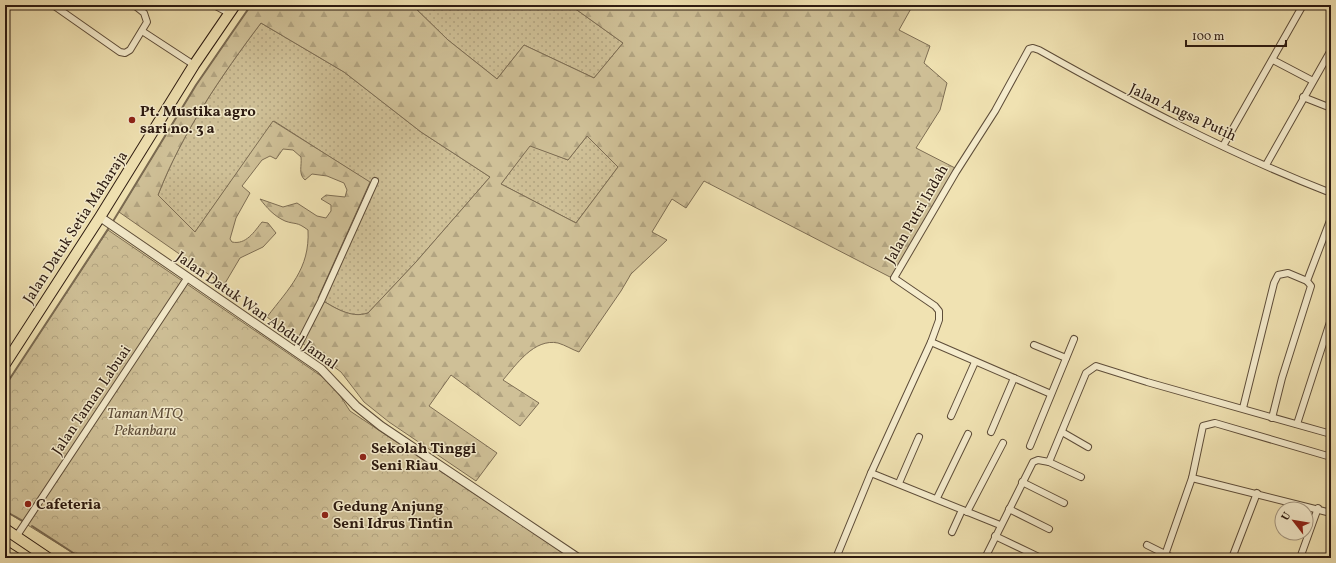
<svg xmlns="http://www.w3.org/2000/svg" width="1336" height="563" viewBox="0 0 1336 563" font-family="Vollkorn,serif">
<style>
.grass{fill:url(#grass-dots);stroke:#7e6e54}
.forest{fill:url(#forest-firs);stroke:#7e6e54;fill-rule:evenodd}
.park{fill:url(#park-crowns);stroke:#7e6e54}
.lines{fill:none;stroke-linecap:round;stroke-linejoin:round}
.stream{stroke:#7a6a51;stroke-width:2}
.minor-casing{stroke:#5e4d39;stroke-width:8}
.tertiary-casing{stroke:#5e4d39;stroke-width:10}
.primary-casing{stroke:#2d1b11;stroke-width:12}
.minor{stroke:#f5eccd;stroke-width:6}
.tertiary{stroke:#f5eccd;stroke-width:8}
.primary{stroke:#f0e2b2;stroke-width:10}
.poi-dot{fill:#8f2418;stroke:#f5eccd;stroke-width:1.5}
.labels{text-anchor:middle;stroke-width:3;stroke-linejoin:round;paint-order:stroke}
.poi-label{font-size:15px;font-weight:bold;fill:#2d1b11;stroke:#f5eccd;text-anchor:start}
.street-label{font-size:15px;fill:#2d1b11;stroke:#f5eccd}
.park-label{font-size:15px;font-style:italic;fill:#5e4d39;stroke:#f5eccd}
</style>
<defs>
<pattern id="grass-dots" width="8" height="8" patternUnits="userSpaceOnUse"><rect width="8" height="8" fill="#cfc097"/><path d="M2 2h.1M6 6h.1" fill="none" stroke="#b2a481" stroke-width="1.8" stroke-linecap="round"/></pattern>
<pattern id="forest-firs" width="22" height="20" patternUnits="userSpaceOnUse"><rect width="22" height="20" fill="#cfc097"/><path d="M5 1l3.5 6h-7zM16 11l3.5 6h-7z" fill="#b2a481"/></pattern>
<pattern id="park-crowns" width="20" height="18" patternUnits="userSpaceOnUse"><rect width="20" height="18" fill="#cfc097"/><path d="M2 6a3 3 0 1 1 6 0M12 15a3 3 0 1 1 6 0" fill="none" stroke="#b2a481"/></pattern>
</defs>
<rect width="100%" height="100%" fill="#f0e2b2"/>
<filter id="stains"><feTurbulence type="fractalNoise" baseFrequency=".005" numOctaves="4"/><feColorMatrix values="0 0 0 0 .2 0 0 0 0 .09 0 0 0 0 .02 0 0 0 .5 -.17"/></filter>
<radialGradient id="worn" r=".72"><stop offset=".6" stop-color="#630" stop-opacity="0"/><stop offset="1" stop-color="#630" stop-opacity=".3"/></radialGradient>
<g class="grass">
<path d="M412,5H570L623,43L594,78L524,45L497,79L448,40Z"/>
<path d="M261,23L344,72L421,132L490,177L416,262L368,313C350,319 334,307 318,298L369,182L274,121L195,232L158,195C182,133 221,76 261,23Z"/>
<path d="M587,136L618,167L576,223L501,184L530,145L568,160Z"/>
</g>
<path class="forest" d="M251,5H412L448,40L497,79L524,45L594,78L623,43L570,5H913L899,30L930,46L924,63L947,83L940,110L916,148L957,169L896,271L890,277L704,181L686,208L672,199L652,232L667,240L631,274L621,291L579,352C573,350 565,345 558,343C534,338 516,365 503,380L539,403L520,426L451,375L429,406L497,453L476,481L389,422L364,402L341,372L267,317C289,288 310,269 308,230C296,221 296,225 285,221C274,216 267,208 260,199L283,207L297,203L317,216L326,218L331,211V205L321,199L326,195L345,197L347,190L344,183L327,176L312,174L305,180C298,174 302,166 301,157L293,150L283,149L276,159L270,156L262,160L242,186L250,193L236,218L230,239L232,242C246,245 254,232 262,222L268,223L276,233L263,247L240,258L224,285L119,212L196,85ZM261,23L344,72L421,132L490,177L416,262L368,313C350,319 334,307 318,298L370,182L273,121L195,232L158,195C182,133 221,76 261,23ZM587,136L618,167L576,223L501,184L530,146L568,160Z"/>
<path class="park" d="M108,230L327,380L337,391L350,411L571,558H81L5,511V386Z"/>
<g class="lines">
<g class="stream">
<path d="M112,223L196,85L251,5"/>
<path d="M5,386L110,226"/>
<path d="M5,511L23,521"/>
<path d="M32,526L81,558"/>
</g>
<g class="minor-casing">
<g id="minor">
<path d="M53,5L120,52L125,53L130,50L147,22L144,13L134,5"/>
<path d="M214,5L229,13"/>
<path d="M142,31L194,65"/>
<path d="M1273,60L1313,81"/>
<path d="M1303,97L1331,108"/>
<path d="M1223,146L1303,5"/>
<path d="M1266,165L1331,50"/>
<path d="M931,342L1051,394"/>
<path d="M1034,345L1066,358"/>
<path d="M296,350L321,301L375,181"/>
<path d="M1243,408L1274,283L1278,275L1288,273L1307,281"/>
<path d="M951,416L975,362"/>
<path d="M1272,418L1282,378L1311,286L1307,281L1331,218"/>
<path d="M1297,424L1331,319"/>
<path d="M991,432L1014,378"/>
<path d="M1062,432L1088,447"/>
<path d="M1030,446L1074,339"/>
<path d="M1049,462L1081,477"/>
<path d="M871,473L1000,525"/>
<path d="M1192,478L1331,513"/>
<path d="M1022,482L1064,503"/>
<path d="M899,483L919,437"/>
<path d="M937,498L968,434"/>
<path d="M1009,509L1049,529"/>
<path d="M967,512L1003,443"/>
<path d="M952,532L962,510"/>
<path d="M995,536L1041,558"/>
<path d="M16,537L188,277"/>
<path d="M1147,545L1173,558"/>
<path d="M1165,555L1192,478L1203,426L1215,423L1331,457"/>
<path d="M836,558L871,473L931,342L939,320V311L935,306L894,278L956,172L995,111L1029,49L1033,48L1039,50C1133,103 1230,154 1331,193"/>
<path d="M985,558L1033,462L1038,460L1049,462L1086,373L1096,366L1147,382L1331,434"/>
<path d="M1232,558L1257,493"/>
<path d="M1300,558L1318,508"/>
</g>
</g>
<g class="tertiary-casing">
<path id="tertiary" d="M100,217L321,369L356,406L381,426L578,558"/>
</g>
<g class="primary-casing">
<g id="primary">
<path d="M5,364L100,217L194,65L235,5"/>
<path d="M5,529L48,558"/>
<path d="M5,551L16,558"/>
</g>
</g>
<use href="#minor" class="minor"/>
<use href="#tertiary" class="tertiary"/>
<use href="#primary" class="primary"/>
</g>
<g class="poi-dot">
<circle cx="132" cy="120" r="4"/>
<circle cx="363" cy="457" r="4"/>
<circle cx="28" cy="504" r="4"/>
<circle cx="325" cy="515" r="4"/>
</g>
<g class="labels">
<g class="poi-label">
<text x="140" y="116">Pt. Mustika agro<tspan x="140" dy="17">sari no. 3 a</tspan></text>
<text x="371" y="453">Sekolah Tinggi<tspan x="371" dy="17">Seni Riau</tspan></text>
<text x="36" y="509">Cafeteria</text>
<text x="333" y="511">Gedung Anjung<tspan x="333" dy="17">Seni Idrus Tintin</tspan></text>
</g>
<g class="street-label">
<text transform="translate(1183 112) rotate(25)" y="5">Jalan Angsa Putih</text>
<text transform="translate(916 214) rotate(-60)" y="5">Jalan Putri Indah</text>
<text transform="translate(75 227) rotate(-57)" y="5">Jalan Datuk Setia Maharaja</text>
<text transform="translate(257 310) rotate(35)" y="5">Jalan Datuk Wan Abdul Jamal</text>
<text transform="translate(91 400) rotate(-56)" y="5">Jalan Taman Labuai</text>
</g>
<g class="park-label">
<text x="145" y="418">Taman MTQ<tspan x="145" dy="17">Pekanbaru</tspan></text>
</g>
</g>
<rect width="1336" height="563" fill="none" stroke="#f0e2b2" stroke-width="20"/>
<rect x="6" y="6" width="1324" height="551" fill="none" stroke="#2d1b11" stroke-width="2"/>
<rect x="10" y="10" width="1316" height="543" fill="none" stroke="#2d1b11"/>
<g transform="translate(1294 521) rotate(301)"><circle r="19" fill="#f5eccd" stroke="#a59882"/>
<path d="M0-3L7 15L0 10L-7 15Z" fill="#8f2418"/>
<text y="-6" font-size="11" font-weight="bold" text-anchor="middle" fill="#2d1b11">U</text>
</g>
<path d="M1186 40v6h100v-6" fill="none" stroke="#2d1b11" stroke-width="2"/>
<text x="1192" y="40" font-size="12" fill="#2d1b11" stroke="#f5eccd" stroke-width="3" paint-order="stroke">100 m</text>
<rect width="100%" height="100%" filter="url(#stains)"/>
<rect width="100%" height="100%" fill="url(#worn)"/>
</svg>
